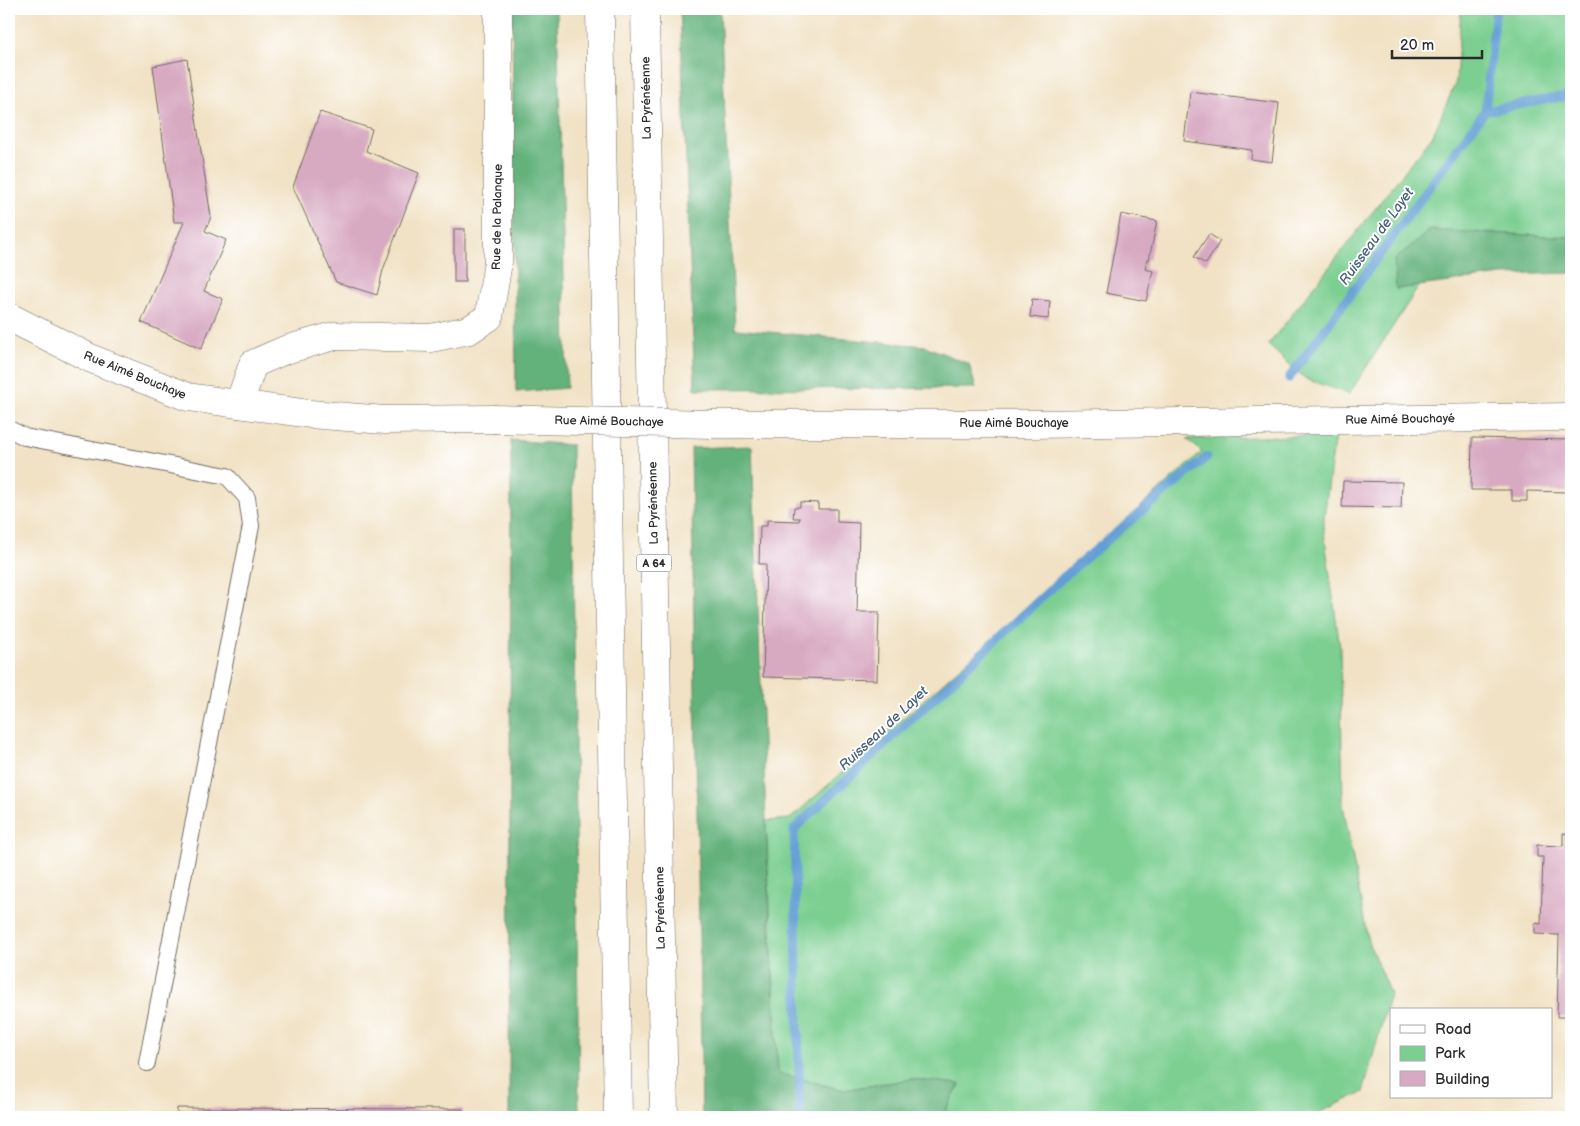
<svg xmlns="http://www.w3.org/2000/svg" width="1580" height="1126" viewBox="0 0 1580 1126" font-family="'Balsamiq Sans',sans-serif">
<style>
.green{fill:#7bcf91;stroke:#537d5e}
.forest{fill:#64b27b;stroke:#486e53}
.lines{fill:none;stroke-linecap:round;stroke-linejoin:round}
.stream{stroke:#649fd4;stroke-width:9}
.building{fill:#d8aac2}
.service-casing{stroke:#706b61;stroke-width:18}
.minor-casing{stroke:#706b61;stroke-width:29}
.motorway-casing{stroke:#706b61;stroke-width:29}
.service{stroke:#fff;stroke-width:16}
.minor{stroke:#fff;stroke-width:28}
.motorway{stroke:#fff;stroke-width:28}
.minor-bridge-casing{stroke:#706b61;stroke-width:29;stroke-linecap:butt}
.minor-bridge{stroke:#fff;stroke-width:28}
.labels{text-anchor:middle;stroke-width:4;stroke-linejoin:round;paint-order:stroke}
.shield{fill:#fff;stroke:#6b6b6b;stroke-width:1}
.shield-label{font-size:11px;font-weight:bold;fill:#2b2b2b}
.street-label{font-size:12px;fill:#2b2b2b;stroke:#fff}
.water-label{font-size:14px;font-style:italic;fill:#455f77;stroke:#fff}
</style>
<rect width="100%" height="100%" fill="#fff"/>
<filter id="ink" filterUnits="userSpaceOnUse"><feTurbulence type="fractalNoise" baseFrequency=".02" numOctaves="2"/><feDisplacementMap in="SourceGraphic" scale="10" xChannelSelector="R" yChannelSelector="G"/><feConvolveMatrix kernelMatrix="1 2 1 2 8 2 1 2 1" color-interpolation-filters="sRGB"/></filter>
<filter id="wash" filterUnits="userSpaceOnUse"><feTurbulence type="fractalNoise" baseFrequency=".0096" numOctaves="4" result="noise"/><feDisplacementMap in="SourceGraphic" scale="20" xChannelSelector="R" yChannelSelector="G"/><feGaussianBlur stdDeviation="1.12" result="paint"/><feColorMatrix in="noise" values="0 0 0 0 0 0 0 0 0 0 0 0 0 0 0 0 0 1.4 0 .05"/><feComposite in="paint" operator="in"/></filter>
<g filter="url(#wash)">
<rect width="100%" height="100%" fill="#f1e2c5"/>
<g class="green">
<path d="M1461,9H1571V237L1430,230L1396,289L1419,286L1349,394L1306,379L1268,345L1433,135L1456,82Z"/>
<path d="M1335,435L1323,525L1340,648L1343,805L1368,941L1390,994L1363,1092L1310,1117H942L960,1085L912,1079L843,1090L778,1073L766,821L790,819L1202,452L1187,439Z"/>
</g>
<g class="forest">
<path d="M512,9H557L567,388L516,392Z"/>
<path d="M680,9H720L735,329L925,346L969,364L976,388L695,389Z"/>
<path d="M1430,230L1571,237V273L1502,275L1396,289L1394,260Z"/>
<path d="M511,440L572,445L579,1117H509Z"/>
<path d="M752,446L770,928L778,1073L843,1090L912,1079L960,1084L942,1117H702L691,448Z"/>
</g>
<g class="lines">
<g class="stream">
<path d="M1485,111L1496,9"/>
<path d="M1485,111L1571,95"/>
<path d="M1289,378L1485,111"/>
<path d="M800,1117L794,829L1068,573L1207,457"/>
</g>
</g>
<g id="blocks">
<g class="building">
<path d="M187,59L211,217L205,231L226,240L204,291L223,299L201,349L141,322L184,222H174L153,66Z"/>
<path d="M1190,92L1279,103L1272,162L1251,159L1252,150L1184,141Z"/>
<path d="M320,112L372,129L366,151L419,173L383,270L377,295L336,282L293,187Z"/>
<path d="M1121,214L1157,221L1149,260L1147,259L1145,269L1153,271L1146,301L1106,293Z"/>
<rect x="454" y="229" width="11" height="53"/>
<path d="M1209,234L1220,241L1206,264L1194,257Z"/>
<path d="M1032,299L1050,301L1048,319L1030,317Z"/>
<path d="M1472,438L1571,440V480H1568L1567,492L1527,491V501H1512V490H1471Z"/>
<path d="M1343,481L1402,482L1401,508L1342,507Z"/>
<path d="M800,502L818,503V509H837V522L859,523L857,612H879L877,680L763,677L766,564H759L760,526H767V520L799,521L800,518H793L794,507H800Z"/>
<path d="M1570,576H1571V622H1568Z"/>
<path d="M1563,833L1571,834V1017H1557L1559,935L1535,934V923L1541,924L1543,857H1537V845L1563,846Z"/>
<path d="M177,1108L463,1109V1117H177Z"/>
</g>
</g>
</g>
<g filter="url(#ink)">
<use href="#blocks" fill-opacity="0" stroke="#706b61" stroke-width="1"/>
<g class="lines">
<g class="service-casing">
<path id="service" d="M9,429L25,437L227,476L247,498L251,526L147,1063"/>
</g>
<g class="minor-casing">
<g id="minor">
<path d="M9,317L92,359L188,397L310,414L385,420L493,419"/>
<path d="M239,404L253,364L285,350L334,336L431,338L469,330L489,317L498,262V9"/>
<path d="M712,424H1030L1571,417"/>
</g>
</g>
<g class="motorway-casing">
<g id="motorway">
<path d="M600,9L618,1117"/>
<path d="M645,9L664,1117"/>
</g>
</g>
<use href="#service" class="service"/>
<use href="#minor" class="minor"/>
<use href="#motorway" class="motorway"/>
<g class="minor-bridge-casing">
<path id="minor-bridge" d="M493,419L712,424"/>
</g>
<use href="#minor-bridge" class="minor-bridge"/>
</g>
</g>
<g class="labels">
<rect class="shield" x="636.5" y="554.5" width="35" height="17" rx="4"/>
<g class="shield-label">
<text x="654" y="567">A 64</text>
</g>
<g class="street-label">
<text transform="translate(646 98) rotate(-91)" y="4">La Pyrénéenne</text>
<text transform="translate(497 217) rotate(-89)" y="4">Rue de la Palanque</text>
<text transform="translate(135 375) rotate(22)" y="4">Rue Aimé Bouchaye</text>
<text transform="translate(1400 419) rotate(-1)" y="4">Rue Aimé Bouchayé</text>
<text transform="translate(609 421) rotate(1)" y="4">Rue Aimé Bouchaye</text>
<text x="1014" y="427">Rue Aimé Bouchaye</text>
<text transform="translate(653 503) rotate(-91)" y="4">La Pyrénéenne</text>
<text transform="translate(660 908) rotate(-91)" y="4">La Pyrénéenne</text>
</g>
<g class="water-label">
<text transform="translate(1376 236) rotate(-54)" y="5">Ruisseau de Layet</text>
<text transform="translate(883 728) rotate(-43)" y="5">Ruisseau de Layet</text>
</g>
</g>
<rect width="1580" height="1126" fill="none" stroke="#fff" stroke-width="30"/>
<rect x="1390" y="1008" width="162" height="90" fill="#ffffff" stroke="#aaaaaa"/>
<rect x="1400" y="1025" width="25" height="8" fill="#ffffff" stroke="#aaaaaa"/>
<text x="1435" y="1034" font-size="15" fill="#2b2b2b">Road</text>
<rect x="1400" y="1046" width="25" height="15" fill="#7bcf91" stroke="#aaaaaa"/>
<text x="1435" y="1058" font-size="15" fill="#2b2b2b">Park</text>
<rect x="1400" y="1071" width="25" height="15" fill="#d8aac2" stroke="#aaaaaa"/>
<text x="1435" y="1084" font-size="15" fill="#2b2b2b">Building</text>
<path d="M1392 50v8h90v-8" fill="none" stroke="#2b2b2b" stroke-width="2.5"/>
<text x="1400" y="50" font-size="15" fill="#2b2b2b" stroke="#ffffff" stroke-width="4" paint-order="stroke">20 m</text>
</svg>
